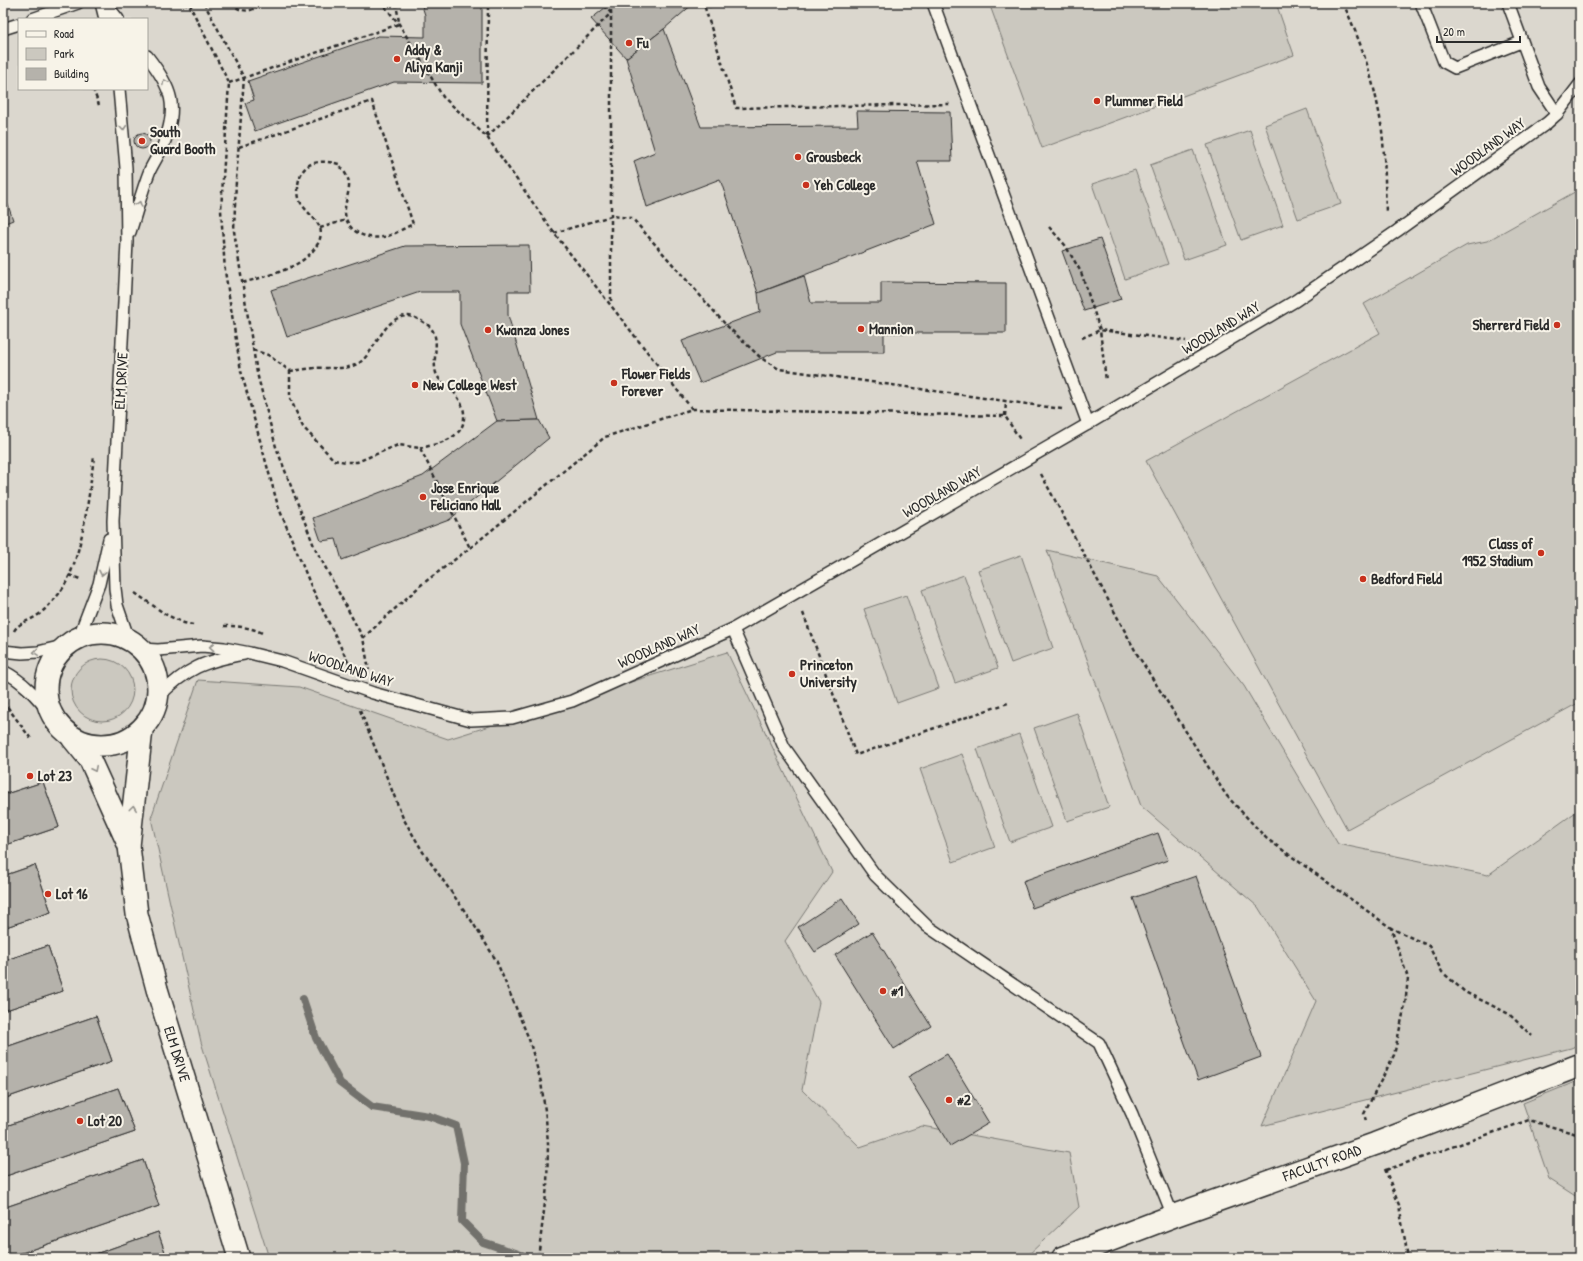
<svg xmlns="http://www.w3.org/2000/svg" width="1583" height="1261" viewBox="0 0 1583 1261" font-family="'Patrick Hand',sans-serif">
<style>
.built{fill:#dbd7ce;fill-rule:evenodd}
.green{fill:#cbc8bf;stroke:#7b7a75}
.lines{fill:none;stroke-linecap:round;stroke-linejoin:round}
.stream{stroke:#72716c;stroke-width:8}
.building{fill:#b5b2ab;stroke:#2b2b2b}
.lane-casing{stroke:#2b2b2b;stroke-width:14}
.street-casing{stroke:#2b2b2b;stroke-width:24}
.secondary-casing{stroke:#2b2b2b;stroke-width:25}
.path{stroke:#2b2b2b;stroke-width:2.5;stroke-dasharray:4 3;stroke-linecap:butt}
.lane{stroke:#f7f3e8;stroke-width:11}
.street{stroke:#f7f3e8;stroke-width:21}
.secondary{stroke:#f7f3e8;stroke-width:22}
.oneway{stroke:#918f8a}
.poi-dot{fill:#c8321e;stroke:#f7f3e8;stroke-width:1.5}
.labels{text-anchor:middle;stroke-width:4;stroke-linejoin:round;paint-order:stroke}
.poi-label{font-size:15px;font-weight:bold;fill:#2b2b2b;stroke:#f7f3e8;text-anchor:start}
.street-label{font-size:15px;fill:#2b2b2b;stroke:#f7f3e8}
</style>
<rect width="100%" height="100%" fill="#ebe7dd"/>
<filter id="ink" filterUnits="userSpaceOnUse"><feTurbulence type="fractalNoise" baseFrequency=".025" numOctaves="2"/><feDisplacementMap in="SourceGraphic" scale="8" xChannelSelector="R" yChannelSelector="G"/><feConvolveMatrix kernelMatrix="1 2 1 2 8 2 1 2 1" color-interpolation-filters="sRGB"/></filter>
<g filter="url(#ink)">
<path class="built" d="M3,3H1580V1258H3ZM19,19H147V89H19Z"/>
<g class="green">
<path d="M989,3H1276L1294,55L1042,148Z"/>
<path d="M1307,109L1341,204L1298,219L1265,125Z"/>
<path d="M1250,130L1283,225L1241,240L1207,145Z"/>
<path d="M1193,150L1227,245L1184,260L1150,165Z"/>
<path d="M1135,170L1168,264L1125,279L1092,184Z"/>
<path d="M1580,189V702L1347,829L1146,461L1380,333L1364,304L1467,245L1487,241Z"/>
<path d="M1047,550L1158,576L1244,686L1338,844L1488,875L1580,809V1044L1571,1048L1262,1126L1316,1001L1258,907L1141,806Z"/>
<path d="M1021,555L1053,648L1011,663L978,570Z"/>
<path d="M964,575L998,668L955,683L922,590Z"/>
<path d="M906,595L939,688L897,703L864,609Z"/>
<path d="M727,652L832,872L785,941L819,1002L802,1090L860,1147L922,1126L1069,1153L1079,1207L1025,1258H269L201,1042L151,818L198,680L299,687L448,739Z"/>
<circle cx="102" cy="690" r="31"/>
<path d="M1077,713L1109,807L1067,821L1034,728Z"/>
<path d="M1019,734L1052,827L1010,842L977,749Z"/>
<path d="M962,754L995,847L953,862L920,769Z"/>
<path d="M1580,1080V1199L1549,1179L1523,1103Z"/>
</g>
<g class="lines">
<path class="stream" d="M303,999L316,1038L340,1083L372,1107L429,1116L456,1126L464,1163L462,1221L483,1242L530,1258"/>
</g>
<g class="building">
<path d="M421,3H482V83L394,82L255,131L245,103L254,100L248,81L378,36L425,37V15Z"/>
<path d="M611,3H694L664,29L626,58L591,19Z"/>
<path d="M664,29L701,127L858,126L857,111L950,112L952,161H917L936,224L758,293L720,179L647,207L634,161L655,152L626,58Z"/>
<circle cx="142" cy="141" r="8"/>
<path d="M3,190L13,220L3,224Z"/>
<path d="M1100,239L1121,299L1084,311L1062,251Z"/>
<path d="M529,245L530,291H508V315L539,420L497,421L460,324V292H420L287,337L271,290L405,246Z"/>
<path d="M804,276L811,303H881V282L1006,283V333H884V352H777L700,383L682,341L760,312L758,293Z"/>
<path d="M539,420L549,438L449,520L342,560L336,539L321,541L313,518L423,476L497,421Z"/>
<path d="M43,782L59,827L3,846V795Z"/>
<path d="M43,782L59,827L3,846V795Z"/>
<path d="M1158,833L1168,860L1032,908L1023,881Z"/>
<path d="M35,865L51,912L3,928V876Z"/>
<path d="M35,865L51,912L3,928V876Z"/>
<path d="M1196,876L1261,1057L1198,1080L1133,898Z"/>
<path d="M842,898L859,924L815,952L798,927Z"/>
<path d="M872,932L931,1026L894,1049L835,955Z"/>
<path d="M48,946L63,991L3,1011V961Z"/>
<path d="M48,946L63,991L3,1011V961Z"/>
<path d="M96,1016L112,1061L3,1099V1048Z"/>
<path d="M96,1016L112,1061L3,1099V1048Z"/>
<path d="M947,1054L989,1123L950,1146L908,1077Z"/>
<path d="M118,1088L135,1132L3,1177V1127Z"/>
<path d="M118,1088L135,1132L3,1177V1127Z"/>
<path d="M143,1160L159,1206L7,1258H3V1208Z"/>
<path d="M143,1160L159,1206L7,1258H3V1208Z"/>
<path d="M158,1232L167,1258H84Z"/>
<path d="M158,1232L167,1258H84Z"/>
</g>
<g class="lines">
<g class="lane-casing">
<g id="lane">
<path d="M101,3L105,19"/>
<path d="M105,3L118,19"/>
<path d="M933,3L1088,424"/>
<path d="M1421,3L1444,62L1455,68L1521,42"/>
<path d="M1508,3L1539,87L1557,114"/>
<path d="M32,19L78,3"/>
<path d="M3,29L19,24"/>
<path d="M119,89L126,168L127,242L113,521L115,588L117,605L129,640"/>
<path d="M130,232C137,211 142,190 150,170C154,162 159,154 163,146C179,106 172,88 147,56"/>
<path d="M733,629L784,747L875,875L927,926L1099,1043L1132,1114L1173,1216"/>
<path d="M78,639L99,584L109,539"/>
<path d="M141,649L158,650L202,646L224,648L250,653L282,661L373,693L471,720L512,718L572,701L733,629L1088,424L1295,301L1397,231L1547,123L1557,114L1580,84"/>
<path d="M3,651L22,653L38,652L67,645"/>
<path d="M3,671C23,681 36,696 50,713"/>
<path d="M158,697C187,668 204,661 244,654"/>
</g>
</g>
<g class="street-casing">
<g id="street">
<circle cx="102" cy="689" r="56"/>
<path d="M142,729L129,846L137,914L157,989L239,1258"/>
<path d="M72,738L90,760L129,846"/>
</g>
</g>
<g class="secondary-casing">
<path id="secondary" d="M1063,1258L1173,1216L1375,1144L1580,1065"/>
</g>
<g class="path">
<path d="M184,3L191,8"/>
<path d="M191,3V8L229,83L221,210L225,271L241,371L278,506L311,586L349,664"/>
<path d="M204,3L244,78L236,180L234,231L257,373L276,447L314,546L363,638L369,670"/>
<path d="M231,3C241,13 252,13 262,3"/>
<path d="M262,3L273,6L284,3"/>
<path d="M396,3L399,22"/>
<path d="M611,3V304"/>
<path d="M719,3L705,8L736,108L950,104"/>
<path d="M1343,3C1362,44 1376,86 1382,131C1385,158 1385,186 1386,213"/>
<path d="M229,83L399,24"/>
<path d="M93,89L99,105"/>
<path d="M487,136L488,3"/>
<path d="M487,137L611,13L602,3"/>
<path d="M239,147L372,101L413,224C405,228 396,233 388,236C370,241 347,234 345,213C344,203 350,192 349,183C348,176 343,170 339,164C319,159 301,161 298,185C298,191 298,198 301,203C306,212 316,218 320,228C322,233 320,241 317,245C303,269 266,276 242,283"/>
<path d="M1049,227L1065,245L1081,272L1100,330L1106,381"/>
<path d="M320,228L346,220"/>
<path d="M554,233L611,216L632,218L726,325L761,358L779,369L1062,409"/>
<path d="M1082,338L1100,330L1186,341"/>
<path d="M253,350L268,355L290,371V398L303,427L334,460L346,462H357L398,445L420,448L470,548"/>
<path d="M290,371C298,370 307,369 315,368C329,367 346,371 359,363C376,352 383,316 408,316C415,317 420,320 425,323C444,335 431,356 436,373C439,382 447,384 452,390C459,398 465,407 464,418C463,439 438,444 420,448"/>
<path d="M692,409L1005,416L1021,441"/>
<path d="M1005,416L1006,402"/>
<path d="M1041,474L1137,654L1226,795L1266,838L1391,928"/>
<path d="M69,575L80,579"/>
<path d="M135,593L165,614L184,623L193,625"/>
<path d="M803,613L856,755L1008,703"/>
<path d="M224,626C239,626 251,627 264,634"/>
<path d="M14,631C19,622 30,621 38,615C46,609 52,602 58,595C82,566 89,494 94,457"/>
<path d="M363,638L421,585L470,548L605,437L692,409L554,233L487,137L443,97L399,24L382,3"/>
<path d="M3,694L6,705L31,739"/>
<path d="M360,710L403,818L423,852L471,920L496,960L529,1039L541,1082L546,1118L548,1143L547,1187L538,1258"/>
<path d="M1366,1121L1364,1114L1394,1055L1405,1005L1408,978L1391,928L1429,946L1442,972L1465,992L1509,1014L1532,1036"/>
<path d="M1385,1169L1399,1205L1408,1258"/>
<path d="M1386,1170L1529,1120L1580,1135"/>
</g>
<use href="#lane" class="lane"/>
<use href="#street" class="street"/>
<use href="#secondary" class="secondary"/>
</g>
<defs><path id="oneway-chevron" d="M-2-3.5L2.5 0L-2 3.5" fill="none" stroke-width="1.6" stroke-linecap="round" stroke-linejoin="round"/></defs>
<g class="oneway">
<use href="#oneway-chevron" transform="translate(165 82) rotate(-117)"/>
<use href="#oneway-chevron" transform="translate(123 128) rotate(85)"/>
<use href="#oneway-chevron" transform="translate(139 204) rotate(-73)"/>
<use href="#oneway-chevron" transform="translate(102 573) rotate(102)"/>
<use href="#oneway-chevron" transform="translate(212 647) rotate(-175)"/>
<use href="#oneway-chevron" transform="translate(36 652) rotate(175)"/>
<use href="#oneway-chevron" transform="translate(94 769) rotate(64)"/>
<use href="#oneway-chevron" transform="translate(133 808) rotate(-83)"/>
</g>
</g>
<g class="poi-dot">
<circle cx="629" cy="43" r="4"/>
<circle cx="397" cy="59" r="4"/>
<circle cx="1097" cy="101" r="4"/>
<circle cx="142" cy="141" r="4"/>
<circle cx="798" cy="157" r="4"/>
<circle cx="806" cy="185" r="4"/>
<circle cx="1557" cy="325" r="4"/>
<circle cx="861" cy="329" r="4"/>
<circle cx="488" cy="330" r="4"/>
<circle cx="614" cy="383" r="4"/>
<circle cx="415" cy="385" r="4"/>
<circle cx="423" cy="497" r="4"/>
<circle cx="1541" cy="553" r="4"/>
<circle cx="1363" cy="579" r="4"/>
<circle cx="792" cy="674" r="4"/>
<circle cx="30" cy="776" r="4"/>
<circle cx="48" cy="894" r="4"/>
<circle cx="883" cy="991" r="4"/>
<circle cx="949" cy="1100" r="4"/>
<circle cx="80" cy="1121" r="4"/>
</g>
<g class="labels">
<g class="poi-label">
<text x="637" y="48">Fu</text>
<text x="405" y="55">Addy &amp;<tspan x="405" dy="17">Aliya Kanji</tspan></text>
<text x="1105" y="106">Plummer Field</text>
<text x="150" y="137">South<tspan x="150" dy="17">Guard Booth</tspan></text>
<text x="806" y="162">Grousbeck</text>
<text x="814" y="190">Yeh College</text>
<text x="1549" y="330" text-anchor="end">Sherrerd Field</text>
<text x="869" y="334">Mannion</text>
<text x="496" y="335">Kwanza Jones</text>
<text x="622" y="379">Flower Fields<tspan x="622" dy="17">Forever</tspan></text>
<text x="423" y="390">New College West</text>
<text x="431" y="493">Jose Enrique<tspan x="431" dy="17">Feliciano Hall</tspan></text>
<text x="1533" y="549" text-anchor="end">Class of<tspan x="1533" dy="17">1952 Stadium</tspan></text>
<text x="1371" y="584">Bedford Field</text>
<text x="800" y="670">Princeton<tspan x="800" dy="17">University</tspan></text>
<text x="38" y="781">Lot 23</text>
<text x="56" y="899">Lot 16</text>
<text x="891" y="996">#1</text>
<text x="957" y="1105">#2</text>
<text x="88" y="1126">Lot 20</text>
</g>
<g class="street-label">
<text transform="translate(1488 147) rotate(-36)" y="5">WOODLAND WAY</text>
<text transform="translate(1221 328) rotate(-31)" y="5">WOODLAND WAY</text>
<text transform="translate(121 381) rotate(-87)" y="5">ELM DRIVE</text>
<text transform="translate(942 492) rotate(-30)" y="5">WOODLAND WAY</text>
<text transform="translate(659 646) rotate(-24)" y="5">WOODLAND WAY</text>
<text transform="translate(351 669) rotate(18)" y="5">WOODLAND WAY</text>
<text transform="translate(177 1054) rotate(73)" y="5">ELM DRIVE</text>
<text transform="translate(1322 1163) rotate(-20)" y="5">FACULTY ROAD</text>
</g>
</g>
<rect width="1583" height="1261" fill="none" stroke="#f7f3e8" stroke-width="16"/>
<rect x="8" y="8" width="1567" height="1245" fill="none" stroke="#2b2b2b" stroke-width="1.5" filter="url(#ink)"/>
<rect x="18" y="18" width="130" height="72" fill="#f7f3e8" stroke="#a5a39c"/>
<rect x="26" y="31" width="20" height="6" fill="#f7f3e8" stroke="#a5a39c"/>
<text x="54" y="38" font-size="12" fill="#2b2b2b">Road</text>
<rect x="26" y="48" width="20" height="12" fill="#cbc8bf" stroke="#a5a39c"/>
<text x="54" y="58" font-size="12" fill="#2b2b2b">Park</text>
<rect x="26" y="68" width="20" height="12" fill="#b5b2ab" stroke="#a5a39c"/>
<text x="54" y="78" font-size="12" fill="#2b2b2b">Building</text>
<path d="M1437 36v6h83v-6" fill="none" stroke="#2b2b2b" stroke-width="2"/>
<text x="1443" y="36" font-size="12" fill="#2b2b2b" stroke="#f7f3e8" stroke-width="3" paint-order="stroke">20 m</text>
</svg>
